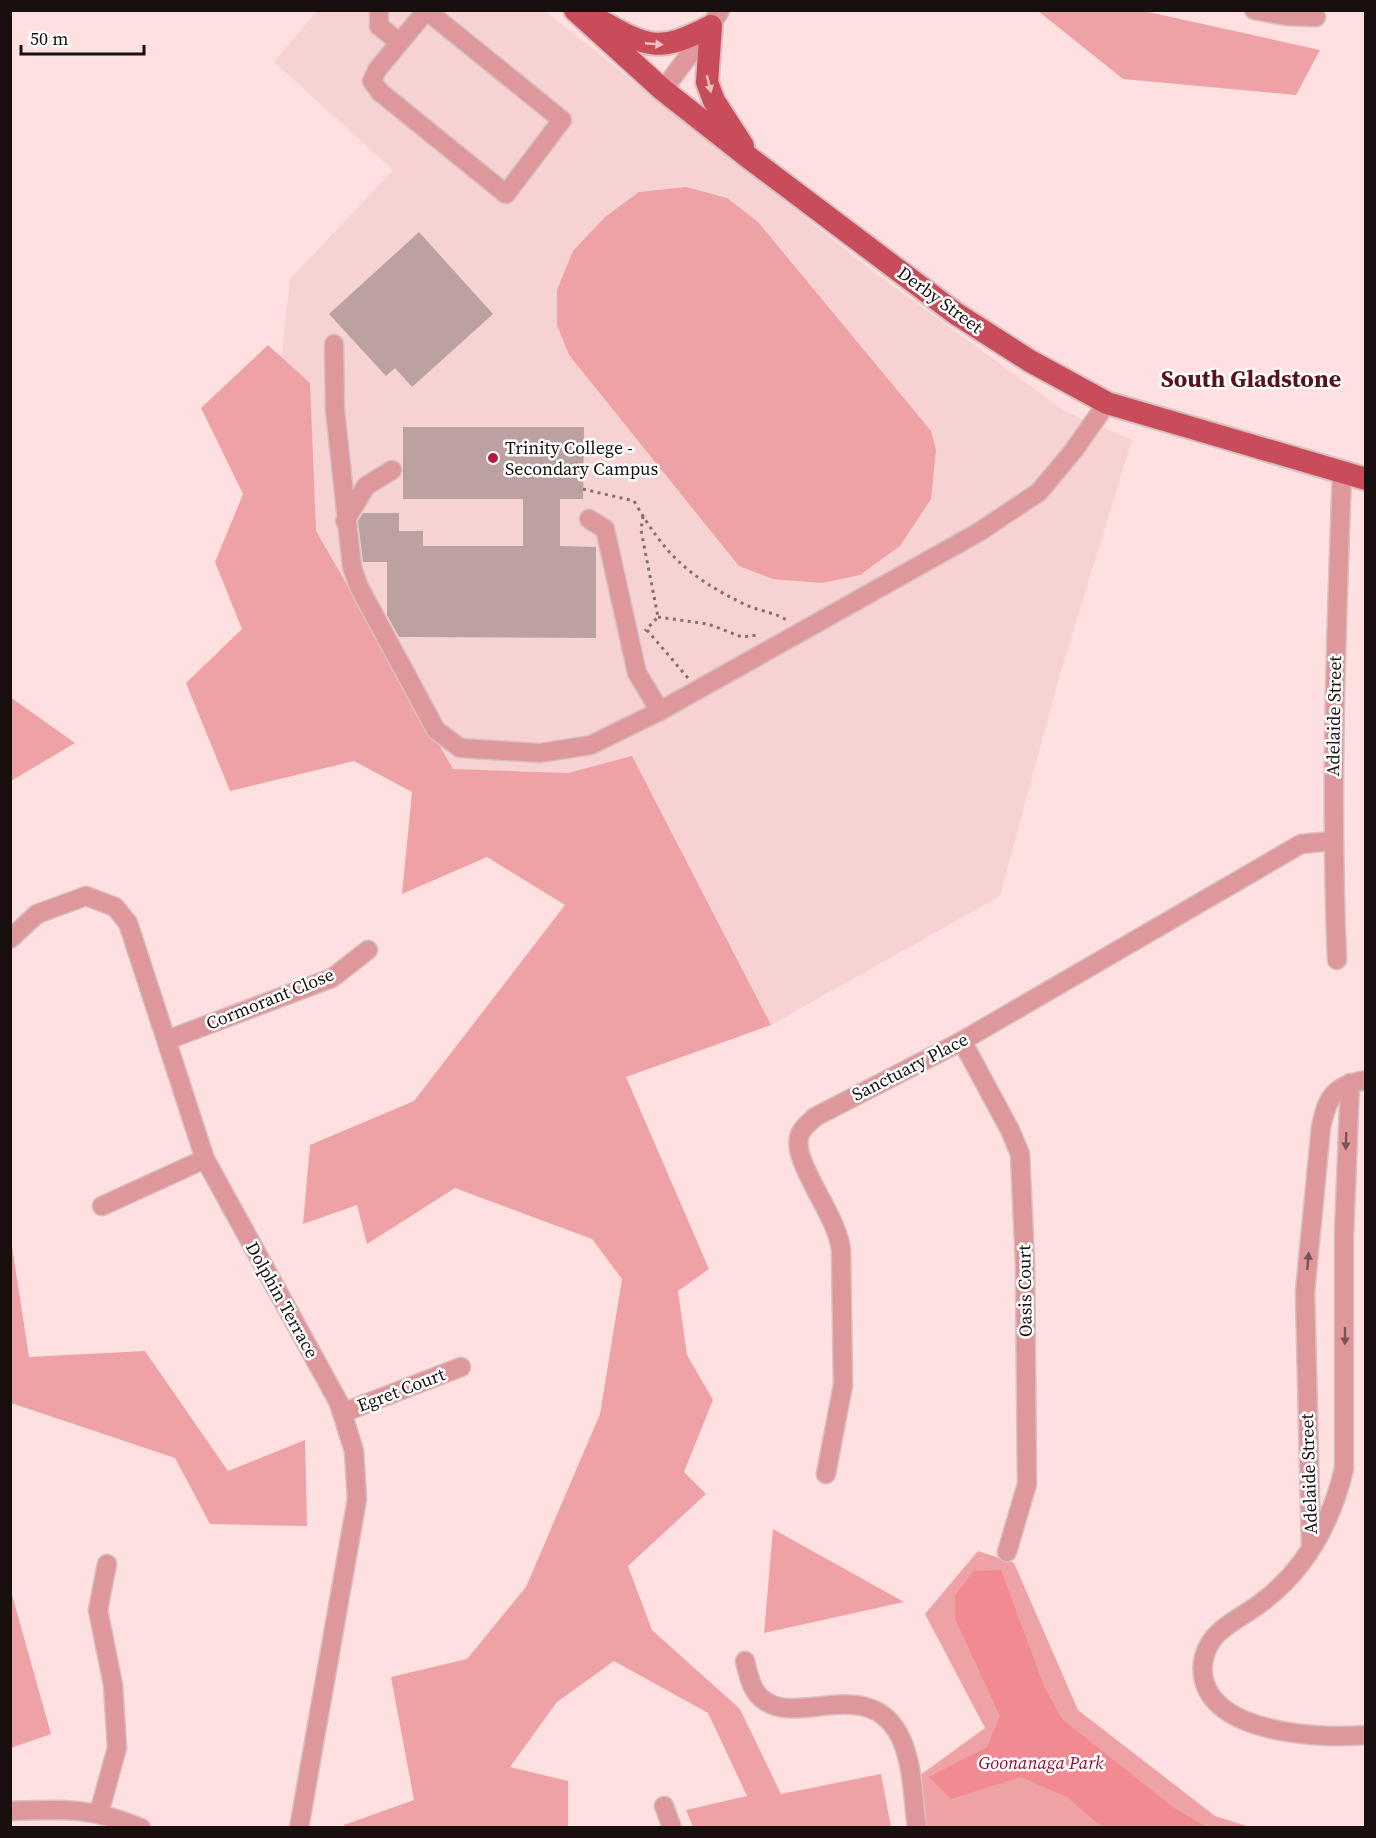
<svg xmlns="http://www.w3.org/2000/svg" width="1376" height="1838" viewBox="0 0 1376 1838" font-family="'Source Serif 4',serif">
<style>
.built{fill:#f7d2d3}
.green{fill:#efa2a6}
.water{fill:#f28a91}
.building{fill:#bca1a1}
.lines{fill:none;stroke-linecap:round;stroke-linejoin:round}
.minor-casing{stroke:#d9bfbf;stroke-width:21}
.major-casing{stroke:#d9bfbf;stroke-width:26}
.path{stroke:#837070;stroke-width:3;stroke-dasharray:3 4.5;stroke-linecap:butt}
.minor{stroke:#de989b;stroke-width:18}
.major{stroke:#c94c5b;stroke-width:22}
.oneway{fill:#ecc0c6}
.oneway2{fill:#7c5455}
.poi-dot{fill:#b21f3e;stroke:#fff;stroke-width:2}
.labels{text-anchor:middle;stroke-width:5;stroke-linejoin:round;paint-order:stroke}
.street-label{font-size:18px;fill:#190f0f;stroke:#fff}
.poi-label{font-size:18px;fill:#190f0f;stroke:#fff;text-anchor:start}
.park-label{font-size:18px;font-style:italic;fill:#8f112e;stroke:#fff}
.district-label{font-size:24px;font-weight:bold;fill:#57121d;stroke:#fff}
</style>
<rect width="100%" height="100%" fill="#fee0e1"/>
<path class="built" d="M318,10L545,11L875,273L1066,412L1132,440L1060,674L1000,896L771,1025L431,773L269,475L290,279L393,170L274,62Z"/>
<g class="green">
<path d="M1038,11H1144L1320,50L1296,95L1123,79Z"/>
<path d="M686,187L727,198L758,222L931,431L936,450L931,499L900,546L860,575L822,583L773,579L739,566L569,355L557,325V290L573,251L605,217L639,192Z"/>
<path d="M268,345L310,383L316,531L453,769L568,773L632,756L771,1025L626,1077L709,1269L678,1291L687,1355L713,1400L684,1472L706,1494L628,1566L652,1630L740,1709L781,1794L881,1774L891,1827H693L686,1810L747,1796L708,1713L614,1661L557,1702L510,1767L568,1781V1827H344V1825L414,1800L391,1677L467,1659L526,1587L600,1414L622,1279L592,1239L455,1188L367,1244L357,1205L303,1224L310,1145L414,1101L565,905L487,857L402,894L412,792L354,761L230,791L186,683L242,629L215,562L243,494L201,408Z"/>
<path d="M10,697L75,743L11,781H10Z"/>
<path d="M10,1233L29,1357L145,1351L228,1471L305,1440L307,1526L210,1524L175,1458L11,1403Z"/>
<path d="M773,1529L904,1602L764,1633Z"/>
<path d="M978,1551L1014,1563L1078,1710L1215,1816L1250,1827H925L919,1776L985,1728L925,1614Z"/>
<path d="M11,1591L51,1734L11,1748H10Z"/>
</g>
<path class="water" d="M1001,1570L1044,1686L1062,1719L1174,1808L1207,1827H1102L1067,1797L1021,1777L951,1799L929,1777L987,1747L1000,1716L955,1619V1595L974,1571Z"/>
<g class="building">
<path d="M419,232L493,314L412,387L395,368L386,376L329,314Z"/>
<path d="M403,427H584L583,499H560V546L596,547V638L399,637L387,615V562H363L358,521L363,513H399V531H423V546H523V499H403Z"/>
</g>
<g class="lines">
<g class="minor-casing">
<g id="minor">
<path d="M379,10V26L399,42"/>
<path d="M1254,10L1286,16L1316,17"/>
<path d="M425,12L377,70L372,81L380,92L506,194L562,120L426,10"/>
<path d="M663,90L711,26L720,10"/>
<path d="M334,344L335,410L352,567L359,587L436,730L460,748L540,753L591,745L660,711"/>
<path d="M589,519L605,529L637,673L660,711L979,532L1039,492L1074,450L1107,403"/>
<path d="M345,521L366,486L392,470"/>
<path d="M10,939L37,914L86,896L115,907L128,923L205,1159L339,1403L354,1451L357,1499L299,1828"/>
<path d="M1337,960C1330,797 1336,635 1342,472"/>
<path d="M167,1040L332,978L368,950"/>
<path d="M962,1041L1010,1130L1020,1154L1025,1264L1027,1484L1007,1552"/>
<path d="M1350,1083L1344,1235V1469C1331,1523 1306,1569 1262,1602C1246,1615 1219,1626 1209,1645C1203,1656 1201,1668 1204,1680C1217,1734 1321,1739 1366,1735"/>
<path d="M102,1206L205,1159"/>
<path d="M342,1413L461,1367"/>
<path d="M826,1474L843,1385L841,1250C838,1215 789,1160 800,1134C803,1127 810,1122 815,1117L962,1041L1301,844L1332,841"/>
<path d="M1311,1545L1305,1292L1321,1127C1328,1096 1333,1086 1366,1080"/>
<path d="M745,1661C749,1676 751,1692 765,1701C800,1726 873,1673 902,1741C913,1766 913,1800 917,1828"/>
<path d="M664,1806L672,1828"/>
<path d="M10,1811C63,1809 91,1807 141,1828"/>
<path d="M99,1813L117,1748L113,1685L98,1610L107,1564"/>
</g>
</g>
<g class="major-casing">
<g id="major">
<path d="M575,10L663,90L752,160L955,313L1030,361L1107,403L1366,479"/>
<path d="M599,20C649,48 659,53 711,26L707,82L714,101L743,146"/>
</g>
</g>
<g class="path">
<path d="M583,489L634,501C665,555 689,577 744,604C758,611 775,612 788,621"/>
<path d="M643,516L641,530L658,617L645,631"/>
<path d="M658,617L708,624L742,637L758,635"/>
<path d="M647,630L688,678"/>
</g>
<use href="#minor" class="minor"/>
<use href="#major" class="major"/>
</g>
<defs><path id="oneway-solid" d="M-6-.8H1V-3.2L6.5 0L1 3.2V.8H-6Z" transform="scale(1.5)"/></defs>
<g class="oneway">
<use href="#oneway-solid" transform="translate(654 44) rotate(5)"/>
<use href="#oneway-solid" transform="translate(709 84) rotate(76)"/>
</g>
<g class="oneway2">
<use href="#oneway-solid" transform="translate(1346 1141) rotate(92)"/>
<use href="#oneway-solid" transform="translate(1308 1261) rotate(-85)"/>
<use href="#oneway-solid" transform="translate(1345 1336) rotate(90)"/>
</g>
<circle class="poi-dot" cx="493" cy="458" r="6"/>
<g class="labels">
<g class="street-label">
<text transform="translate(940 300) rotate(36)" y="6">Derby Street</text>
<text transform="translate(1334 716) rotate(-89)" y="6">Adelaide Street</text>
<text transform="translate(270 999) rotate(-22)" y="6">Cormorant Close</text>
<text transform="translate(910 1067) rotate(-27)" y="6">Sanctuary Place</text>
<text transform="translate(1025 1291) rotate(-91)" y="6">Oasis Court</text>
<text transform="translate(282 1300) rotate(61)" y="6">Dolphin Terrace</text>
<text transform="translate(401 1390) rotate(-21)" y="6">Egret Court</text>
<text transform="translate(1309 1474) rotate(-92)" y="6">Adelaide Street</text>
</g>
<g class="poi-label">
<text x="505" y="454">Trinity College -<tspan x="505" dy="21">Secondary Campus</tspan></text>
</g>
<g class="park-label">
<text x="1041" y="1769">Goonanaga Park</text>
</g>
<g class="district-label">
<text x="1251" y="387">South Gladstone</text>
</g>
</g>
<rect width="1376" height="1838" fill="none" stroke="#190f0f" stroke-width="24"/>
<path d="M21 45v9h123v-9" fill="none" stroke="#190f0f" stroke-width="3"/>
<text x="30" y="45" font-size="18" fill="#190f0f" stroke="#ffffff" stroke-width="4.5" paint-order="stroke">50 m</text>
</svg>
